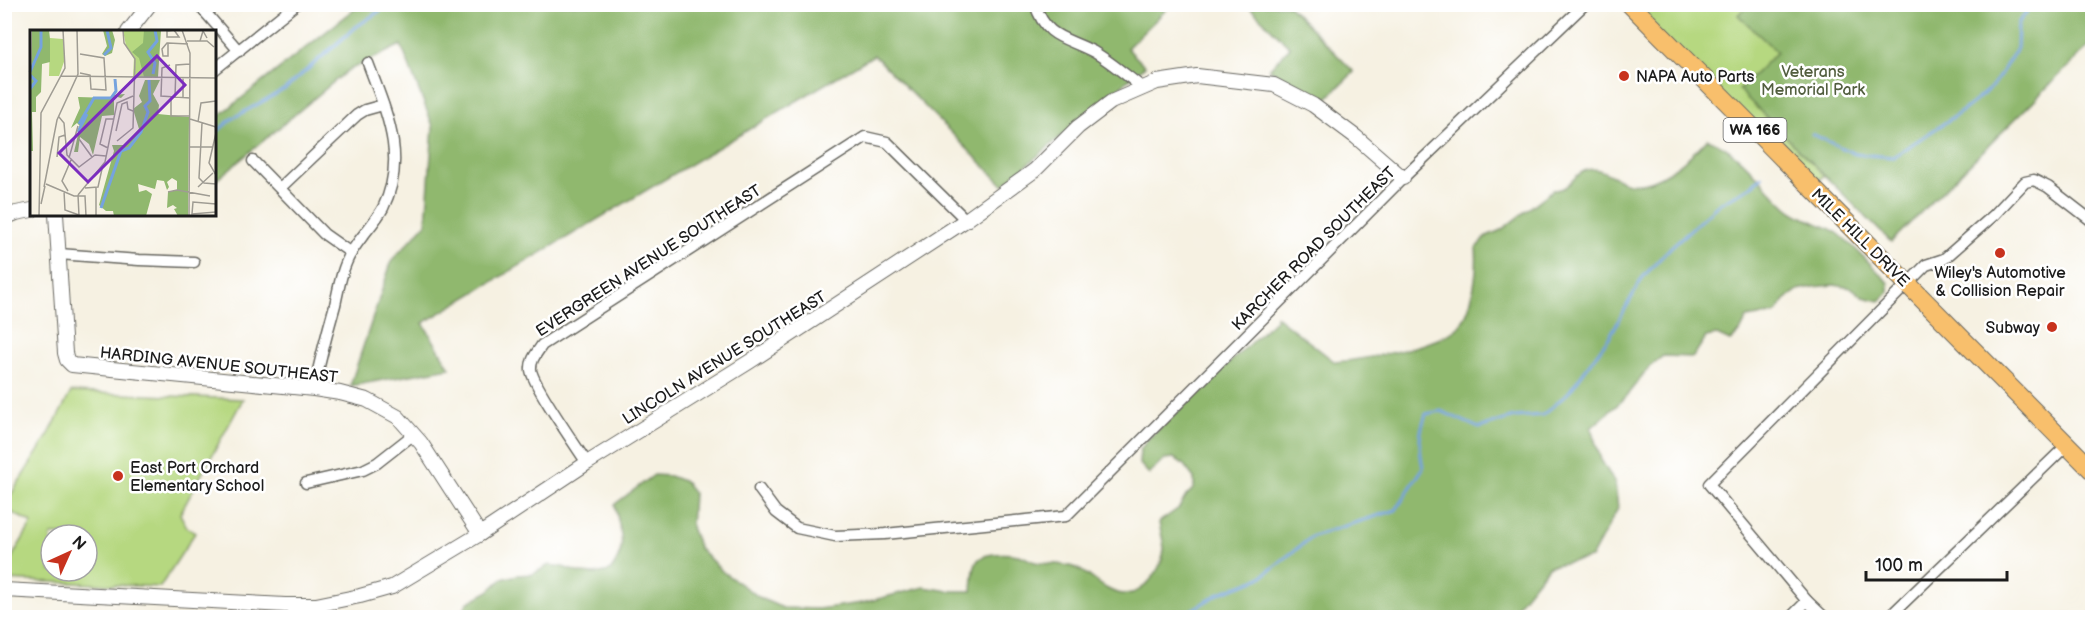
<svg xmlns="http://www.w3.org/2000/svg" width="2097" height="622" viewBox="0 0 2097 622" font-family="'Balsamiq Sans',sans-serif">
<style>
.green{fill:#b6d880;stroke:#697a4e;stroke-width:1.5;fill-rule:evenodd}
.forest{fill:#90b86e;stroke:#566a45;stroke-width:1.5}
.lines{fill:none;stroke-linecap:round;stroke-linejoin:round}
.stream{stroke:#75a3de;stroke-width:3}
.minor-casing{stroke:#686761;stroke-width:13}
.tertiary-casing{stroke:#686761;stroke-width:16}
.primary-casing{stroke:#686761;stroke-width:20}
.minor{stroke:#fff;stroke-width:10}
.tertiary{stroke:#fff;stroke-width:14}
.primary{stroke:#f8bf6c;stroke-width:18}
.poi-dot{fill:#c8321e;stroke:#fff;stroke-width:2}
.labels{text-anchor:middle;stroke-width:5;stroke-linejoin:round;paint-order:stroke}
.shield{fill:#fff;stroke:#606060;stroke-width:1.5}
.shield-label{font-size:15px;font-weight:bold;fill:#1c1c1c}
.park-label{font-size:16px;fill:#525e3f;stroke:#fff}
.poi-label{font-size:16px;fill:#1c1c1c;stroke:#fff;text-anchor:start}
.street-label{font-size:16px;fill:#1c1c1c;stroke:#fff}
.inset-river{fill:none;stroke:#75a3de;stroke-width:3}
.inset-road{fill:none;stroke:#9f9c93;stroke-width:1.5}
.view{fill:#7b2cbf;fill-opacity:0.15;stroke:#7b2cbf;stroke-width:3}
.inset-edge{fill:none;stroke:#1c1c1c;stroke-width:3}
</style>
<rect width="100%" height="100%" fill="#fff"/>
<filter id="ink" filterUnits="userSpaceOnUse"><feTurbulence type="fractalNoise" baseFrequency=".0167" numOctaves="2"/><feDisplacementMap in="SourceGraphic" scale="12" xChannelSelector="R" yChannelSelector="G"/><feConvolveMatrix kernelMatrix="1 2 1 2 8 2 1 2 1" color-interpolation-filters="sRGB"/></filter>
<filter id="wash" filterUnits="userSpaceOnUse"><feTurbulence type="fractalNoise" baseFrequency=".008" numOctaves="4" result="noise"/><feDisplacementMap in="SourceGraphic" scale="24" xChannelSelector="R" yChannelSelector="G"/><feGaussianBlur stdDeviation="1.35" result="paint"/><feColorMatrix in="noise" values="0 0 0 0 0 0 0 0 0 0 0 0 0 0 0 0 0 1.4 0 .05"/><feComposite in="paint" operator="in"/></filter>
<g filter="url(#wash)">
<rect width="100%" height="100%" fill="#f6f1e2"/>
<g class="green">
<path d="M1630,5H1998L1812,187Z"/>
<path d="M71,392L243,399L180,514L187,527L195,533L160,587L5,580V569L32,523L5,509V504L49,434ZM51,535H87V571H51Z"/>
</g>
<g class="forest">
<path d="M1748,4L2092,5V43L1891,242L1739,90L1777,52L1738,15Z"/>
<path d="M360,5H1171L1127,48L1145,66L1003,185L874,55L423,323L450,368L350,386L392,260L426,224L433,126L401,45L347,71L215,181V119Z"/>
<path d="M1247,5H1288L1354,72L1325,100L1269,69L1290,47Z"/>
<path d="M1707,139C1741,150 1761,184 1787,207C1801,220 1820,222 1836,232C1851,242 1875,269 1889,283V292L1880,301L1863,297L1852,288L1834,285L1813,287L1798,290L1785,300L1776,313L1747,318L1740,332L1730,341L1717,335L1706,337L1693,357L1663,356L1650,366L1624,399L1591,428L1601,460L1615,483L1618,508L1591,558L1549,566L1508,617L460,618L467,603L489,591L502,579L517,575L533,574L549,565L563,567L580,573L595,574L610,571C630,544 619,534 615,504L654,475L670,476L686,482L693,493L691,527L699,548L723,572L762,599L783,608L818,609L862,603L924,587L949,591H972C973,582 972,568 978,560C986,552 1007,553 1018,555C1024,556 1029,560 1035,562C1048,565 1062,562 1076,568C1092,575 1105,593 1124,594C1145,595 1162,568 1164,550C1164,541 1160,531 1159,522L1179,508L1186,496L1194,488V478L1184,465L1174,458L1165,459L1149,474L1139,463L1140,450L1148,439L1276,319V316L1335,362C1361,360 1447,345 1461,324C1473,307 1478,269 1476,248L1487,236L1501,230L1553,190C1573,189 1571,175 1587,170C1600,166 1613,178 1625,182C1653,191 1690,158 1707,139Z"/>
</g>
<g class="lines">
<g class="stream">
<path d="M214,134L233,118L285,89L356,27L390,4"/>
<path d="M1812,134L1855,154L1893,157L1964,110L1993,86L2017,48L2018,23L2033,4"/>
<path d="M1178,618L1220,593L1260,578L1313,536L1396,510L1423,468C1419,447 1418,435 1426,414L1441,411L1479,428L1514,417L1543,415L1569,392L1610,336L1643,277L1671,247L1720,203L1745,190L1762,177"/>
</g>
</g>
</g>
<g filter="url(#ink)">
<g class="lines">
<g class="minor-casing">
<g id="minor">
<path d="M198,4L239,51"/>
<path d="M1035,4C1046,39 1066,37 1094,52C1111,62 1127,76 1143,88"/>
<path d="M214,70L296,4"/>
<path d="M253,161L324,234L351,253"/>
<path d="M280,188L357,115L365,110L383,105"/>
<path d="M59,254L139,260L194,262"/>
<path d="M314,389C320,360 327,333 335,305C339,287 342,268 351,253C360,237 374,224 383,208C408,157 386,112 368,63"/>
<path d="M587,463C576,446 533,385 531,370C530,360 537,353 542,345L865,137L887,142L966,220"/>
<path d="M306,483L363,470L377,463L414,434"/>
<path d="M759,489L776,512L797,528L835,536L885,534L1066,516L1403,178L1585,4"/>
<path d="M1790,618L1807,601"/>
<path d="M1825,618L1807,601L1709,484L1926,265L1944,259L1994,215L2025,182L2034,180L2048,187L2092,221"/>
<path d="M1888,618L2068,444"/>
</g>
</g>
<g class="tertiary-casing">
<g id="tertiary">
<path d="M128,32L150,4"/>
<path d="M56,214L65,353L67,360L72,365L314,389L340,393L367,400L398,417L421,443L480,534"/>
<path d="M4,218L16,213L32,210"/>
<path d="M4,590L285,605H316L360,596L392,587L480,534L587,463L749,362L966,220L1035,170L1078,127L1111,102L1157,82L1197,76L1274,85L1313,105L1356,137L1403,178"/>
</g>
</g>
<g class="primary-casing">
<path id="primary" d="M1630,4L2092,470"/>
</g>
<use href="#minor" class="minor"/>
<use href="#tertiary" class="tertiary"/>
<use href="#primary" class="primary"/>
</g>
</g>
<g class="poi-dot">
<circle cx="1624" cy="76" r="6"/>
<circle cx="2000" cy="253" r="6"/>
<circle cx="2052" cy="327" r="6"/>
<circle cx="118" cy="476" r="6"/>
</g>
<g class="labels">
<rect class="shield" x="1723.5" y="118" width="63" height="24" rx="4.5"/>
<g class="shield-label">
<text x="1755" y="135">WA 166</text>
</g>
<g class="park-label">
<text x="1813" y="77">Veterans<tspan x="1813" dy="18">Memorial Park</tspan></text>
</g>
<g class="poi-label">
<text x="1636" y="82">NAPA Auto Parts</text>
<text x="2000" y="278" text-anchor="middle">Wiley's Automotive<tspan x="2000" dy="18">&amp; Collision Repair</tspan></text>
<text x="2040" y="333" text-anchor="end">Subway</text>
<text x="130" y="473">East Port Orchard<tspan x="130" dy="18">Elementary School</tspan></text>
</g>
<g class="street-label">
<text transform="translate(1861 237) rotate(45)" y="6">MILE HILL DRIVE</text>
<text transform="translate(1313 248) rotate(-45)" y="6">KARCHER ROAD SOUTHEAST</text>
<text transform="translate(648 260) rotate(-33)" y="6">EVERGREEN AVENUE SOUTHEAST</text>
<text transform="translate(724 357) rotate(-32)" y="6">LINCOLN AVENUE SOUTHEAST</text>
<text transform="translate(219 364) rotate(6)" y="6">HARDING AVENUE SOUTHEAST</text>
</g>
</g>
<g transform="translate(30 30)">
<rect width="186" height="186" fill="#f6f1e2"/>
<path d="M93,0H122V48H103L104,27L96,16ZM20,8L33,9L35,29L29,46H19Z" fill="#b6d880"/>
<path d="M2,0H19L20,9V32L12,34L11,62L6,67V82H2L3,121H0ZM73,0H82L85,10L82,23L75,26L72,24L77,16ZM114,0H131L128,47H114L109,28L102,22L113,13ZM115,50H130L123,64L129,75L128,84L159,87L158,186H148L144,179L147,178L143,175L137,178L138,162L147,160V151L142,148L137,152L139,157L137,160L134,151L127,150L125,159L108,154L109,162L116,160L122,164L116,186H84L83,181H76L69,175L84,121L82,115H94L109,99L103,79L112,72L109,66ZM95,64L91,68L84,66V85L72,86L63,125L59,114L50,107L48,122H44L50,96L47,93L41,98L50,78L48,67L80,68L83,65Z" fill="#90b86e"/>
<path class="inset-river" d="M74,25L81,18L77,0M0,42L11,17V0M123,44L125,33L118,22L127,11L125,0M0,45L6,51L0,59M49,94L64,68H81L86,61L85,49M48,102L57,84M71,178L91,121L99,118L111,102L118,82L115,76L120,71L119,50"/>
<path class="inset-road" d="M144,0L149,7H137V1L144,0M152,0L160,23L159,186M157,11H177L184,17M170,11L173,1L177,8M138,13V26H133L132,19L137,13H138L158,14M50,24L74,28L76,60L61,59L60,45L50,43M140,35L132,38L131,66L160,68M31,46L186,48M141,67V86H160M145,67L146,35L160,34M153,67V48M29,87L34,93L37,125L49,137L65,125L76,126M160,89L186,97M168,92L171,73L186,71M172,93L169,148L174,153L186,154M86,101L92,74L97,72L98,79L103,81M186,103L179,133L186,145M49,109L62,127M87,111L103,98L105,29L94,13L93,0M160,117H182M78,118L70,114L76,89H84M27,127L29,107L35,105M39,128L48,96M16,154L44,166H55L56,186M14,157L27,90L48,44L47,0M168,157L183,143M55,158L68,157L72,139M34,161L35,180L49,185M38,161L32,151L41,130M138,162L147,160L180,166M48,165L75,132L87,73L103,66M48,165L49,186M11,174L15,156M186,174L163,172L162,184L186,182M9,186L11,83L35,38L33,0M66,186V158"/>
<path class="view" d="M127,26L155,55L58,152L29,123Z"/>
<rect width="186" height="186" class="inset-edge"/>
</g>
<rect width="2097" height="622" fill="none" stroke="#fff" stroke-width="24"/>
<g transform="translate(69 553) rotate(45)"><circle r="28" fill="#ffffff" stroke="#a4a4a4" stroke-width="1.5"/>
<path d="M0-4.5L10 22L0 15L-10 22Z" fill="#c8321e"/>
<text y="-9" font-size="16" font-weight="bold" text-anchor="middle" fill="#1c1c1c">N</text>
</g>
<path d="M1866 571v9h141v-9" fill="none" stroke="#1c1c1c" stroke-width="3"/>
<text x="1875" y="571" font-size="18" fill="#1c1c1c" stroke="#ffffff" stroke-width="4.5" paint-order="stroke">100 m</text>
</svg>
